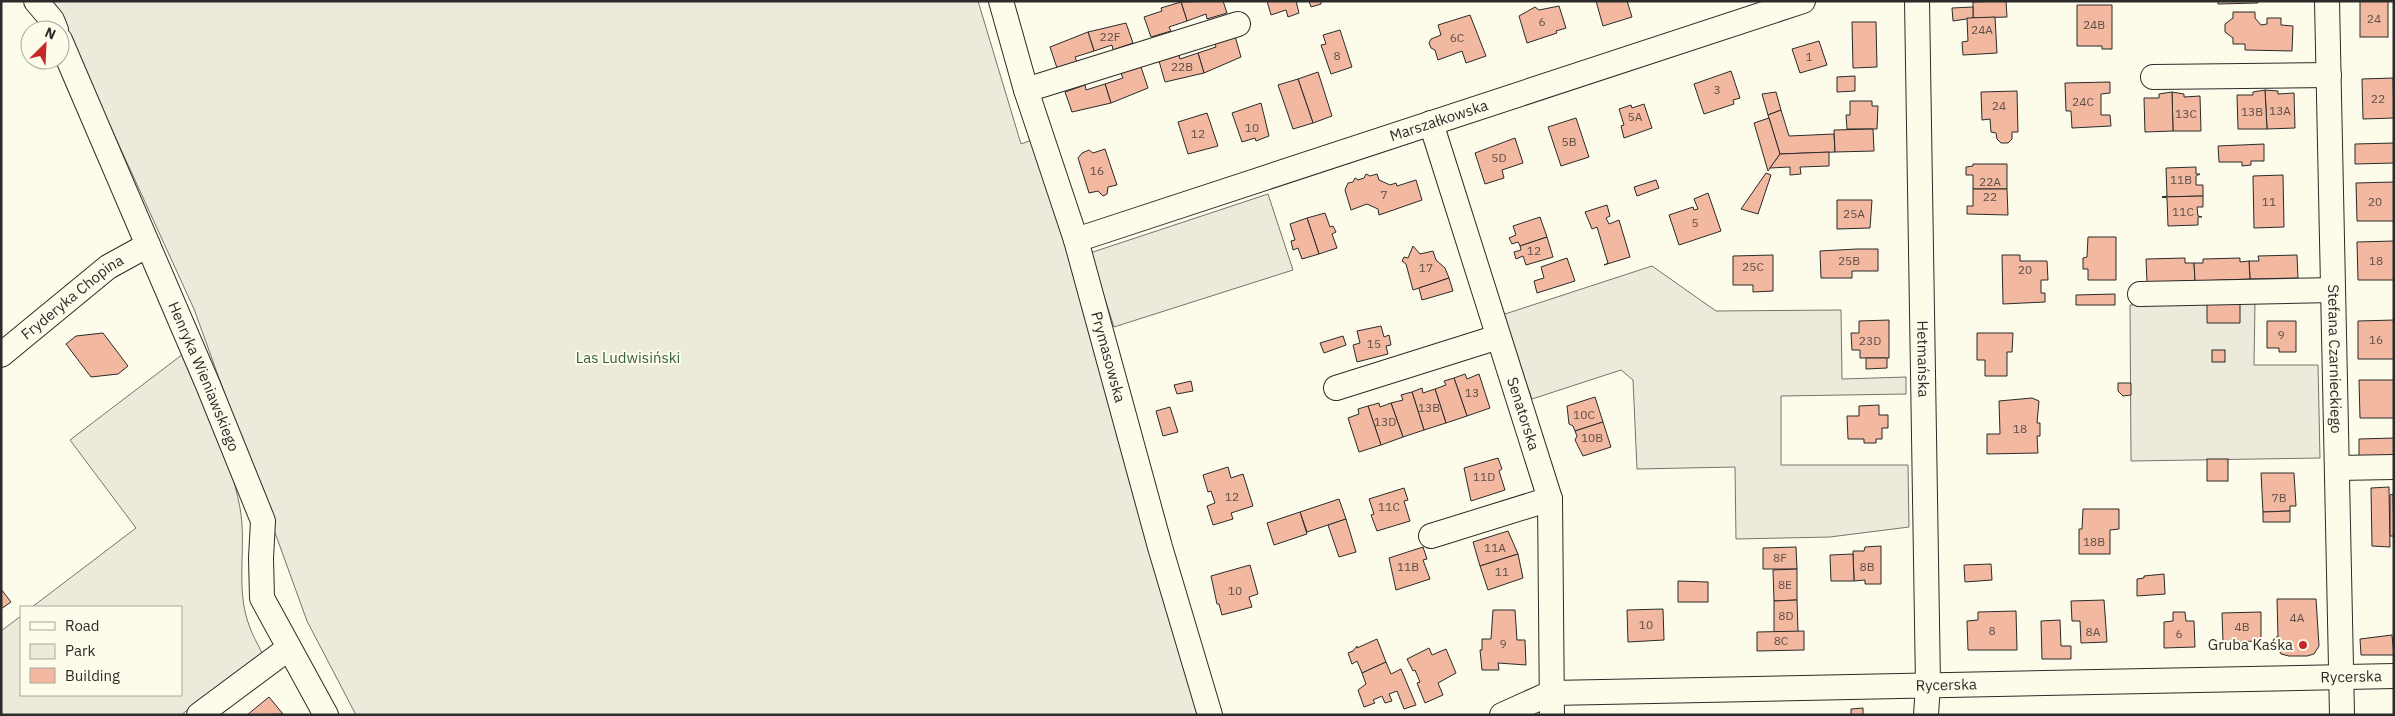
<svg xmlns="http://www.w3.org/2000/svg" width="2395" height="716" viewBox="0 0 2395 716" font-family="'IBM Plex Sans',sans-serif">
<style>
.green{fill:#ecebdb;stroke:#74746e}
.building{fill:#f2b8a0;stroke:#2b2b2b}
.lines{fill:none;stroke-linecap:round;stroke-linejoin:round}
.minor-casing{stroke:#2b2b2b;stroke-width:26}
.minor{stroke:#fdfbea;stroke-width:24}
.poi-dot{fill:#c62828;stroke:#fdfbea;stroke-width:2}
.labels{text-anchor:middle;stroke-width:4;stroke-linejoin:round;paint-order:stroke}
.number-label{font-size:12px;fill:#5d4e48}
.street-label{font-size:15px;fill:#2b2b2b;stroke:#fdfbea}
.park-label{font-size:15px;fill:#34623c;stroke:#fdfbea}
.poi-label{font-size:15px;fill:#2b2b2b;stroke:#fdfbea;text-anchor:end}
</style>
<rect width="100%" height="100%" fill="#fdfbea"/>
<g class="green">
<path d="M53,1H978L1021,144L1037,138L1203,715H356L307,621L194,309Z"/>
<path d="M1268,194L1293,270L1114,327L1090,253Z"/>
<path d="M1652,266L1716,311L1841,310L1842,379L1906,377V394L1781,396V465H1908L1909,527L1830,537L1736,539L1735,467L1637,469L1633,380L1621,370L1532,399L1502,315Z"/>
<path d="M2255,302L2254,365H2318L2320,458L2131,461L2130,305Z"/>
<path d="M183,354C204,404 230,454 240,508C247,546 235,588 249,625C252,635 258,644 262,653L181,715H1V631L21,616V695H181V607H32L136,528L70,440Z"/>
</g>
<g class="building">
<path d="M1223,1L1227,13L1207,19L1206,14L1187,21L1181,2Z"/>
<path d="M1267,1H1296L1299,13L1288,17L1286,10L1271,15Z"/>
<path d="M1309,1H1321V4L1311,7Z"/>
<path d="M1596,1H1627L1632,17L1603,26Z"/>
<path d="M2006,1L2007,17L1973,18V2Z"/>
<path d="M2218,1H2258V3L2218,4Z"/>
<rect x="2360" y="1" width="28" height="36"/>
<path d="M1181,2L1187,21L1169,27L1171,31L1151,37L1144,17L1162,11L1161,8Z"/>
<path d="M2077,5H2112V49H2102V46H2077Z"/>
<path d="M1559,6L1566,28L1556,31L1557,33L1527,43L1519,16L1535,7L1539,10Z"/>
<path d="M1973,7V18L1953,21L1952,8Z"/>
<path d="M2233,12H2255V18L2261,25L2267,24V18H2281V25L2293,26L2292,51L2245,50V44H2233V38L2225,32V24L2233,18Z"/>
<path d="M1470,15L1486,56L1466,63L1462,51L1438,60L1435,50L1431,48L1429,43L1431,39L1441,35L1438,25Z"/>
<path d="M1995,17L1997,53L1963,55L1962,42L1968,41L1967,18Z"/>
<path d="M1852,22H1876L1877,67L1853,68Z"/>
<path d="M1126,23L1133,43L1113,50L1112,45L1094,51L1088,32Z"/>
<path d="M1340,30L1352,67L1331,74L1321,45L1326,44L1323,35Z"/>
<path d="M1088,32L1094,51L1075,57L1077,62L1057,68L1050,47Z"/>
<path d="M1235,36L1241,57L1204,73L1198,53L1216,47L1215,43Z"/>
<path d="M1819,41L1827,65L1800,73L1792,49Z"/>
<path d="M1198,53L1204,73L1165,82L1159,61L1179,55L1180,59Z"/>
<path d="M1141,67L1148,88L1111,103L1105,84L1123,78L1121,73Z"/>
<path d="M1731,71L1740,98L1733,100L1734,104L1704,114L1694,84Z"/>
<path d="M1318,72L1332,116L1313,123L1298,79Z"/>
<path d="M1855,76V91L1837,92V77Z"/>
<path d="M2393,78L2394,118L2363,119L2362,79Z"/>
<path d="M1298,79L1313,123L1293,129L1278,85Z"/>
<path d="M2110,82V93L2101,94V115H2110L2111,126L2072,128L2071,111H2066L2065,83Z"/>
<path d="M1105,84L1111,103L1072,112L1065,92L1085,85L1086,90Z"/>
<path d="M2265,90L2278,91V94L2294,93L2295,128L2267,129Z"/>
<path d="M2265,90L2267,129H2238L2237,95H2253V92Z"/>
<path d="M2017,91L2018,132H2012V139L2008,143H2001L1997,139L1996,133L1991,132L1990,119L1982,120L1981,92Z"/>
<path d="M1776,92L1781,110L1768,115L1762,94Z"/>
<path d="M2172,92L2184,94V97L2200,96L2201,131H2173Z"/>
<path d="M2172,92L2173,131L2145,132L2144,98H2159V94Z"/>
<path d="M1850,101H1872V106H1878L1877,129H1847L1846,115H1850Z"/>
<path d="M1261,103L1269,136L1256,141L1255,138L1242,142L1232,113Z"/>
<path d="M1644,104L1652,128L1624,138L1621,126L1624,125L1619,109L1631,105L1632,108Z"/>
<path d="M1781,110L1789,136L1834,134L1835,152L1780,154L1768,115Z"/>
<path d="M1207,113L1218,146L1188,154L1178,122Z"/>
<path d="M1576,118L1589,157L1561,166L1548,127Z"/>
<path d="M1769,118L1780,154L1768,171L1754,123Z"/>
<path d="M1873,129L1874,151L1835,152L1834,130Z"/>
<path d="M1515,138L1523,163L1502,170L1504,178L1485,184L1475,153Z"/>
<path d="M2394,143V163L2355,164V144Z"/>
<path d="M2264,144V161H2251V165L2242,166V162H2219L2218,146Z"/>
<path d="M1105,149L1117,185L1108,187L1107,194L1103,196L1098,191L1089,193L1078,158L1082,153L1089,150L1093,153Z"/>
<path d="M1829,152V166L1800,167L1801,174L1790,175V167L1770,168L1780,154Z"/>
<path d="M1973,164H2007V189H1973V175H1966V167L1973,166Z"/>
<path d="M2196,167V174H2200L2196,176V185H2203V196L2162,197L2167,196L2166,168Z"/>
<path d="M1766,173L1771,175L1758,214L1741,209Z"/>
<path d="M1366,174L1370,176L1377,174L1379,180L1390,185L1396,183L1397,186L1416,180L1422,200L1379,215L1378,209L1367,204L1351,210L1345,190L1348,183L1353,182L1355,178L1358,180L1364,178Z"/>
<path d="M2283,175L2284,227L2254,228L2253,176Z"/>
<path d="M1656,180L1659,188L1637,196L1634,187Z"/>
<path d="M2394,182V221H2357L2356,183Z"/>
<path d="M1973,189H2007L2008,215L1967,214V206H1973Z"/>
<path d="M1708,193L1721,231L1679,245L1669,215L1693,207L1694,210L1698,209L1694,199Z"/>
<path d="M2203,196V207H2197L2198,216L2202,217H2198V225L2168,226L2167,198L2162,197Z"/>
<path d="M1837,200H1872L1870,228L1837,229Z"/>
<path d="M1607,205L1610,216L1606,218L1609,224L1619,220L1630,257L1604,265L1608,263L1597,227L1592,229L1585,212Z"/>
<path d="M1325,213L1330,227L1333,226L1336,232L1332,234L1337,248L1319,254L1307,218Z"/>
<path d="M1540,217L1547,237L1520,246L1518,242L1512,244L1509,238L1516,235L1513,226Z"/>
<path d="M1307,218L1319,254L1302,259L1298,248L1293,250L1291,241L1295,240L1290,224Z"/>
<path d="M1547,237L1553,257L1526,265L1523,256L1516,259L1514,252L1521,250L1520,246Z"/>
<path d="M2088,237H2116V280H2088V269H2083V258L2087,257Z"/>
<path d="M2394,241V280H2358L2357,242Z"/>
<path d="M1413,246L1420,254L1433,251L1436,260L1445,268L1449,278L1413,290L1406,264L1402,261L1404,257L1408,258Z"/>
<path d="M1857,249H1878V271H1852V278H1821L1820,251Z"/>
<path d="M1773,255V291L1753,292V285H1733V256Z"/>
<path d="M2002,255H2020V261H2047L2048,280H2041V293H2045V302L2003,304Z"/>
<path d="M2297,255L2298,278L2250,279L2249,261H2259L2258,256Z"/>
<path d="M1567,258L1575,281L1537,293L1534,281L1544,278L1541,267Z"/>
<path d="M2185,258V263H2194L2195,281L2147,282L2146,259Z"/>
<path d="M2240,258V262L2249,261L2250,279L2195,281L2194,263H2203V259Z"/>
<path d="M1449,278L1453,291L1422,300L1419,288Z"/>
<path d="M2115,294V305H2076V295Z"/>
<path d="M2240,302V323H2207V303Z"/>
<path d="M1889,320V358H1860V350H1852L1851,333H1859V321Z"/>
<path d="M2394,320V359H2358V321Z"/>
<path d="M2267,321H2296V352H2279V348H2267Z"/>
<path d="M1381,326L1384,337L1389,335L1391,345L1386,346L1388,354L1357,362L1353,345L1360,343L1357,331Z"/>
<path d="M103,333L128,366L118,374L91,377L66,344L76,336Z"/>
<path d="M1977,333H2013L2012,352H2007V376H1985V360H1977Z"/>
<path d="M1343,336L1346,345L1324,353L1320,343Z"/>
<rect x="2212" y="350" width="13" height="12"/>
<path d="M1866,358H1887V368L1866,369Z"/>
<path d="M1465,374L1467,379L1479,374L1490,408L1467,416L1454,378Z"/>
<path d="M1454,378L1467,416L1446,423L1435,389L1446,385L1444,381Z"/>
<path d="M2359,380H2394V418H2360Z"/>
<path d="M1191,381L1193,391L1177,394L1174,385Z"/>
<path d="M2118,383H2131V395L2123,396L2118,391Z"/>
<path d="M1422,388L1423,393L1435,389L1446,423L1424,430L1412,392Z"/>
<path d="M1412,392L1424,430L1403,437L1391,403L1403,400L1401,395Z"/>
<path d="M1595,397L1603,422L1575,431L1573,426L1569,424L1567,406Z"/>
<path d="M2032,398L2039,401L2037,423H2040V436H2037L2038,453L1987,454V434H2000L1999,401Z"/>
<path d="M1379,403L1380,407L1391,403L1403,437L1381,445L1368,406Z"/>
<path d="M1879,405V415H1888V428H1882V439H1876V443H1864V439H1848L1847,416H1859V406Z"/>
<path d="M1368,406L1381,445L1359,452L1348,418L1359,414L1358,409Z"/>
<path d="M1170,407L1178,432L1163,436L1156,411Z"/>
<path d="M1603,422L1611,447L1583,456L1575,440L1577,436L1575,431Z"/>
<path d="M2394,438V457H2359V439Z"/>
<path d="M1498,458L1502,469L1499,471L1505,490L1471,501L1464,468Z"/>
<rect x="2207" y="459" width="21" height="22"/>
<path d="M1228,467L1231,478L1243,474L1253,506L1231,513L1233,519L1213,525L1207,506L1215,503L1211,491L1208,492L1203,475Z"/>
<path d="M2261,473H2294L2296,506H2290V511L2263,512Z"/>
<path d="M2389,487L2390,547L2372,546L2371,488Z"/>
<path d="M1404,488L1408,500L1404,501L1410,521L1377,531L1371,515L1374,514L1369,499Z"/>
<path d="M2393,494L2394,536H2390V495Z"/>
<path d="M1339,499L1346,519L1307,532L1300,512Z"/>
<path d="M2083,509H2119V529L2110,530V554H2079V529H2082Z"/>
<path d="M2290,511V522H2263V512Z"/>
<path d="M1300,512L1307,534L1274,545L1267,523Z"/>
<path d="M1346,519L1356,552L1339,557L1328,525Z"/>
<path d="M1508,531L1518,554L1480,566L1473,542Z"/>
<path d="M1881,546V584H1865V580L1854,581L1853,551H1864L1865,547Z"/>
<path d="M1423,547L1427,559L1423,560L1430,579L1396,590L1389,558Z"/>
<path d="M1796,547L1797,569H1763V548Z"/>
<path d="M1518,554L1523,578L1488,590L1480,566Z"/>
<path d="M1853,554L1854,581H1831L1830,555Z"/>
<path d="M1991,564L1992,580L1965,582L1964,565Z"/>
<path d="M1250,565L1258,594L1249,597L1252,607L1222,615L1219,604H1217L1211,576Z"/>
<path d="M1797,569V600L1774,601L1773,570Z"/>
<path d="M2164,574L2165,594L2137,596V579L2144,578V576Z"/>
<path d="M1678,581L1708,582V602H1678Z"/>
<path d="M1,589L11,602L1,609Z"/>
<path d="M2277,599H2316L2319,646L2314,654L2307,656H2289L2281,654L2276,645V637H2278Z"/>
<path d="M1797,600L1798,632H1774V601Z"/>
<path d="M2104,600L2107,642L2081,643L2080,621H2072L2071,601Z"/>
<path d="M1663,609L1664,640L1628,642L1627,610Z"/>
<path d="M1493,610H1515L1517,640H1525L1526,665L1498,663L1499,670H1482L1480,650H1482V639H1491Z"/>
<path d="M2016,611L2017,650H1968L1967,621L1978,620V612Z"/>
<path d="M2173,612H2185L2186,621H2194L2195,647L2164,648V622L2173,621Z"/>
<path d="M2261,612V641L2223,642L2222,613Z"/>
<path d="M2060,620L2061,646H2071V659H2042L2041,621Z"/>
<path d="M1804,631V650L1757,651V632Z"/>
<path d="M2392,635L2394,655H2361L2360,639Z"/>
<path d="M1377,639L1386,662L1362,673L1357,661L1352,664L1348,653L1353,651L1357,646V648Z"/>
<path d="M1429,648L1432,655L1446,649L1456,673L1438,683L1443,695L1425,703L1417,683L1420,682L1415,670L1413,671L1407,659Z"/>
<path d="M1386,662L1391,674L1401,669L1416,705L1404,709L1397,691L1389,694L1392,701L1385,703L1382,696L1373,700L1375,703L1364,707L1358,690L1366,684L1362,673Z"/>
<path d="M269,697L283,714L247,715Z"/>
<path d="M1863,708V715H1851V709Z"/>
</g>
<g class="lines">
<g class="minor-casing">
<g id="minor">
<path d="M36,1L52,20L56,30"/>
<path id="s1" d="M1001,1L1026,90L1076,240L1160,547L1210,715"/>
<path id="s2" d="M1917,1L1928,684L1926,715"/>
<path id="s3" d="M2327,1L2342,715"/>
<path id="s4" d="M60,40L208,385L263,521L261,558L262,598L326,715"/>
<path d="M2153,77L2329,75"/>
<path d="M1026,90L1238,24"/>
<path id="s5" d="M1431,123L1550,499L1552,715"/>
<path id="s6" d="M1076,240L1803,1"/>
<path d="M2140,294L2333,290"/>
<path id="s7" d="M1,355L108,267L148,245"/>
<path d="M1336,388L1498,337"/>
<path d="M2337,468L2394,467"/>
<path d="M1431,536L1550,499"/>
<path d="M199,715L289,648"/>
<path id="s8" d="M1502,715L1551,693L2394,676"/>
</g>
</g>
<use href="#minor" class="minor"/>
</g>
<circle class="poi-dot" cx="2303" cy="645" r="5"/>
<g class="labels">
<g class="number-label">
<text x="2374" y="23">24</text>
<text x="1542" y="26">6</text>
<text x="2094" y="29">24B</text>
<text x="1982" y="34">24A</text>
<text x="1110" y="41">22F</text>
<text x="1457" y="42">6C</text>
<text x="1337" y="60">8</text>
<text x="1809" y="61">1</text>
<text x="1182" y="71">22B</text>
<text x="1717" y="94">3</text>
<text x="2378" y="103">22</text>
<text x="2083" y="106">24C</text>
<text x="1999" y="110">24</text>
<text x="2280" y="115">13A</text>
<text x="2252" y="116">13B</text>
<text x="2186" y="118">13C</text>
<text x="1635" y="121">5A</text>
<text x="1252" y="132">10</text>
<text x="1198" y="138">12</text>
<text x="1569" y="146">5B</text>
<text x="1499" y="162">5D</text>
<text x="1097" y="175">16</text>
<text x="2181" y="184">11B</text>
<text x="1990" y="186">22A</text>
<text x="1384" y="199">7</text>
<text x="1990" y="201">22</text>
<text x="2269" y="206">11</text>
<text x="2375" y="206">20</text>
<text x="2183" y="216">11C</text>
<text x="1854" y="218">25A</text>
<text x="1695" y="227">5</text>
<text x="1534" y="255">12</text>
<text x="1849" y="265">25B</text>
<text x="2376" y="265">18</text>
<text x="1753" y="271">25C</text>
<text x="1426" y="272">17</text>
<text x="2025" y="274">20</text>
<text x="2281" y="339">9</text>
<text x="2376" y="344">16</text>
<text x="1870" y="345">23D</text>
<text x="1374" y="348">15</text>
<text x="1472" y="397">13</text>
<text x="1429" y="412">13B</text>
<text x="1584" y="419">10C</text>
<text x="1385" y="426">13D</text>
<text x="2020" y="433">18</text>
<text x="1592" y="442">10B</text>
<text x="1484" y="481">11D</text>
<text x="1232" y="501">12</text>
<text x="2279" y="502">7B</text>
<text x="1389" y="511">11C</text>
<text x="2094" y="546">18B</text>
<text x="1495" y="552">11A</text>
<text x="1780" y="562">8F</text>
<text x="1408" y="571">11B</text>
<text x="1867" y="571">8B</text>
<text x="1502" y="576">11</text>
<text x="1785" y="589">8E</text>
<text x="1235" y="595">10</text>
<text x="1786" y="620">8D</text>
<text x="2297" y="622">4A</text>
<text x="1646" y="629">10</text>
<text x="2242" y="631">4B</text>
<text x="1992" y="635">8</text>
<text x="2093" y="636">8A</text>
<text x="2179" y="638">6</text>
<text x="1781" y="645">8C</text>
<text x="1503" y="648">9</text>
</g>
<g class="street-label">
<text dy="5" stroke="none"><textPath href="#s6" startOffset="382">Marszałkowska</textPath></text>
<text dy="5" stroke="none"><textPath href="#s7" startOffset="92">Fryderyka Chopina</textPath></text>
<text dy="5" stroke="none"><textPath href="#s1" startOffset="372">Prymasowska</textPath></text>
<text dy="5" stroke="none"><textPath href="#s2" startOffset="358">Hetmańska</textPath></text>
<text dy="5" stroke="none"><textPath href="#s3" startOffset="358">Stefana Czarnieckiego</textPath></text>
<text dy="5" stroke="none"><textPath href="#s4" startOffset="366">Henryka Wieniawskiego</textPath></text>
<text dy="5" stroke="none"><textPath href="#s5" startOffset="305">Senatorska</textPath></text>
<text dy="5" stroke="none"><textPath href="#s8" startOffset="854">Rycerska</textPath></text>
<text dy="5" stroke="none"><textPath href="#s8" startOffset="449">Rycerska</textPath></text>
</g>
<g class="park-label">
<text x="628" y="363">Las Ludwisiński</text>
</g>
<g class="poi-label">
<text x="2293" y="650">Gruba Kaśka</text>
</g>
</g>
<rect width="2395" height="716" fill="none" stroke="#2b2b2b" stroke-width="5"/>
<rect x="20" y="606" width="162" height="90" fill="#fdfbea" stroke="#a9a89e"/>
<rect x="30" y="622" width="25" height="8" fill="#fdfbea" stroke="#a9a89e"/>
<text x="65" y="631" font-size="15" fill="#2b2b2b">Road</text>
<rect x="30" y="644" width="25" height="15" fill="#ecebdb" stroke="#a9a89e"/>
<text x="65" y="656" font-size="15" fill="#2b2b2b">Park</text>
<rect x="30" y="668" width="25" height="15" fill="#f2b8a0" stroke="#a9a89e"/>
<text x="65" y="681" font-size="15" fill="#2b2b2b">Building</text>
<g transform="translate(45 45) rotate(24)"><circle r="24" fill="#fdfbea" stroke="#a9a89e"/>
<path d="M0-4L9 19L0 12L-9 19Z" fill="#c62828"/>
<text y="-8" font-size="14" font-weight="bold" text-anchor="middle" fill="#2b2b2b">N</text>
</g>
</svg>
